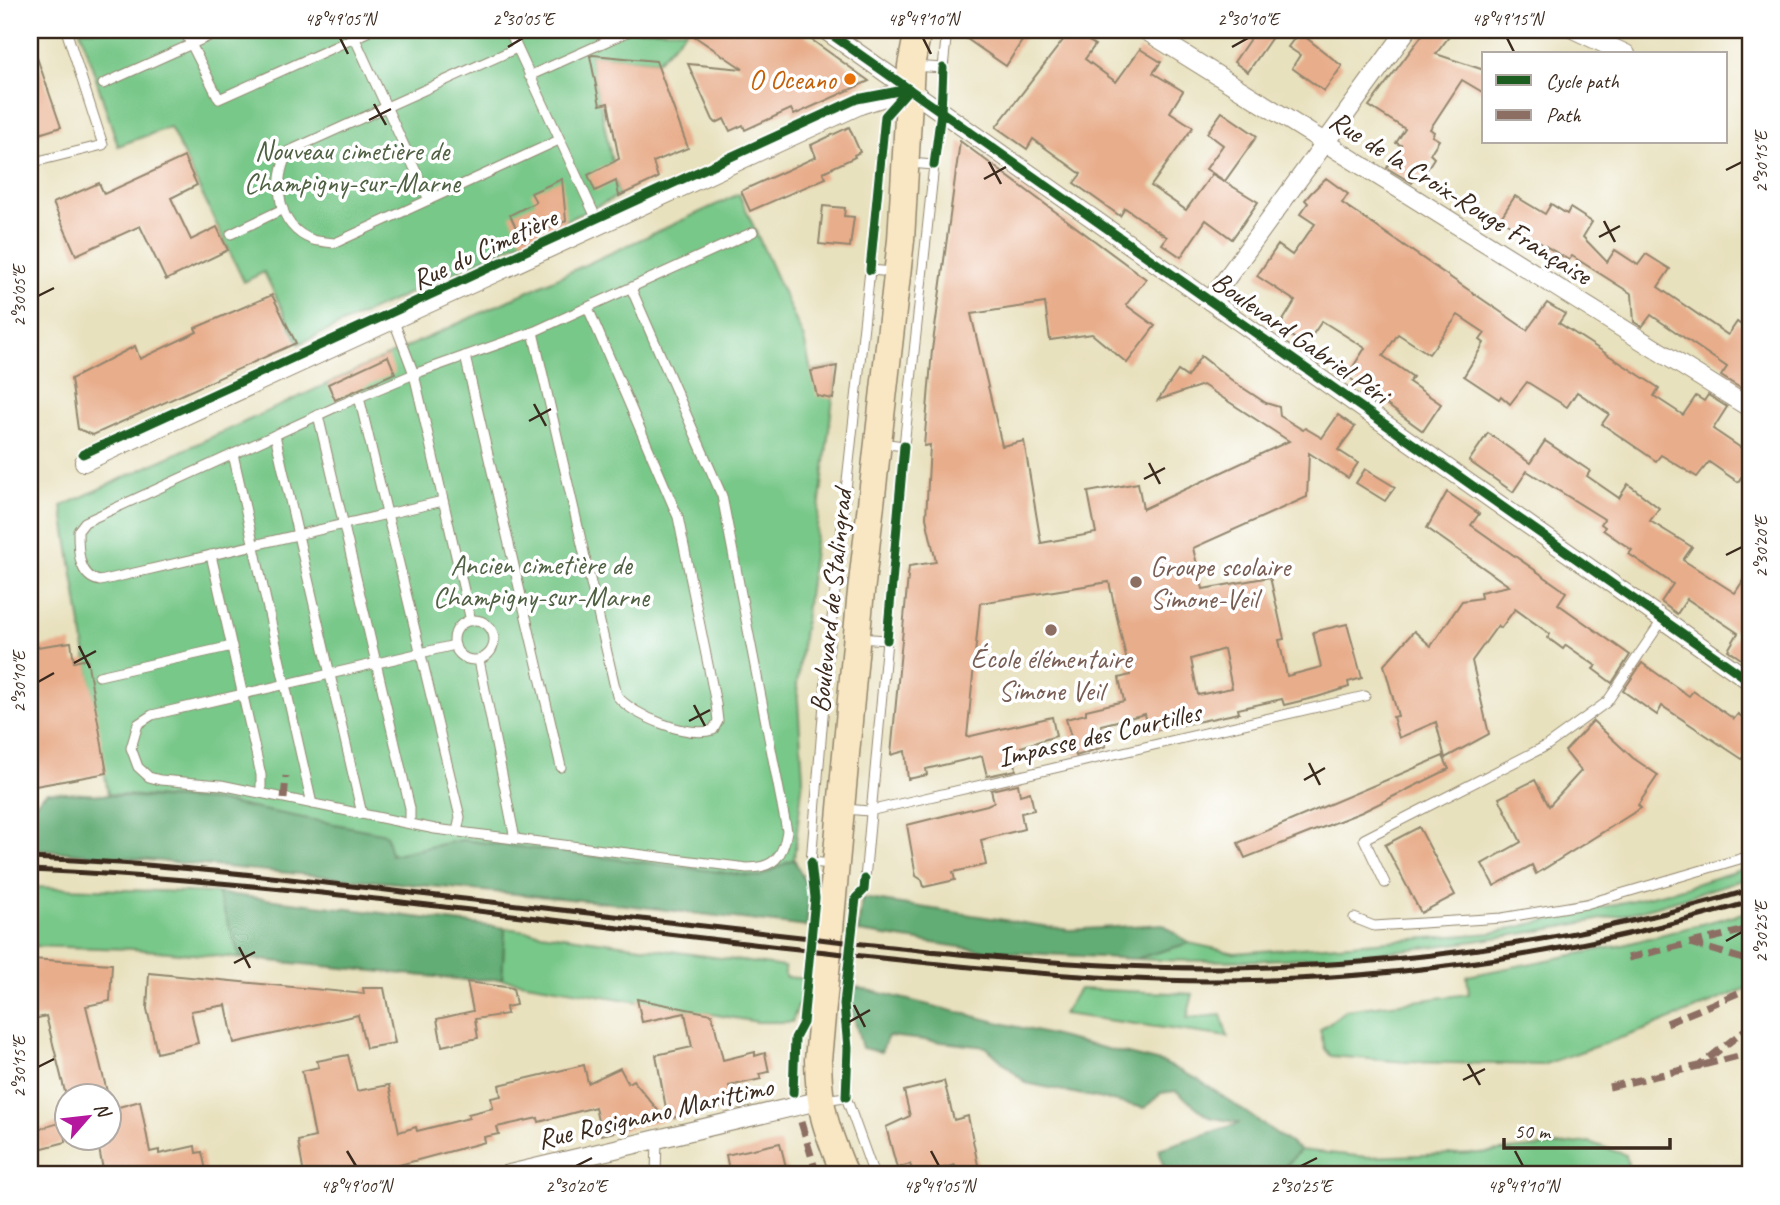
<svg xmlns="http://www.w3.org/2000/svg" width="1780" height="1205" viewBox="0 0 1780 1205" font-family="Caveat,sans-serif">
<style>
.green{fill:#78c889;stroke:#5a7954;stroke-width:2}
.forest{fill:#62ac75;stroke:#4e6b4a;stroke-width:2}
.building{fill:#e8ad8b;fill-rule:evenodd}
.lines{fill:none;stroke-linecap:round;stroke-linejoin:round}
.lane-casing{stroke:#92866e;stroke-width:11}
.street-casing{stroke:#92866e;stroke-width:20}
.secondary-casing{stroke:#92866e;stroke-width:29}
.lane{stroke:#fff;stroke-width:9}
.street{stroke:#fff;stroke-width:18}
.secondary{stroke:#f9e7c3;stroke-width:26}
.rail{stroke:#3b2a1e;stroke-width:5}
.quiet{stroke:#8d6e63;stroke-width:7;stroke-dasharray:14 7;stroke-linecap:butt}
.cycleway-casing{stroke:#fff;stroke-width:13}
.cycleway{stroke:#1b5e20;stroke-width:9}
.ticks{fill:none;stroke:#3b2a1e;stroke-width:2.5}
.food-dot{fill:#e8710a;stroke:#fff;stroke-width:2.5}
.education-dot{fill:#8d6e63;stroke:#fff;stroke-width:2.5}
.labels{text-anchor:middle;stroke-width:7;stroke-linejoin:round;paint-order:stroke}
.food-label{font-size:28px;fill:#c56008;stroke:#fff;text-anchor:end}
.park-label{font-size:28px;fill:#506143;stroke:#fff}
.street-label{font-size:28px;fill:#3b2a1e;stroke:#fff}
.education-label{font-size:28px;fill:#785e54;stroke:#fff;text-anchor:start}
.neatline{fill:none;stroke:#3b2a1e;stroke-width:2.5}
.ticks-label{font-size:18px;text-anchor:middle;fill:#3b2a1e}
</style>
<rect width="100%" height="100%" fill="#fff"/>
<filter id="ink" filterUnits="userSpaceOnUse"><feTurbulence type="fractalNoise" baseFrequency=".0143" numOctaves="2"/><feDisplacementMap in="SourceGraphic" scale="14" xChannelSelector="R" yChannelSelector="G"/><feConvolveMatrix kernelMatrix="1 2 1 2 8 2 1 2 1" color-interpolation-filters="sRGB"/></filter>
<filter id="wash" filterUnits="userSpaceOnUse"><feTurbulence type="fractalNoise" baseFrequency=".00686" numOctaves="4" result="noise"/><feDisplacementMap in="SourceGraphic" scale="28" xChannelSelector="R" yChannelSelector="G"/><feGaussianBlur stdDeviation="1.57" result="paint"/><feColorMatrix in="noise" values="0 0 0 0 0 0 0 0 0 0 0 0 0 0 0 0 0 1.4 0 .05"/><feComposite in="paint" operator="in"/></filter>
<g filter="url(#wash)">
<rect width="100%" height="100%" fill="#e8e1be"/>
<g class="green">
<path d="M80,30H687L658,61L590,55L619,196L299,344L264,272L244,282L170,127L118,146Z"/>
<path d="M739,194L804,339L811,371L837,366L797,685L803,778L794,859L759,877L462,840L390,855L386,834L216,801L108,794L62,506Z"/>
<path d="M1750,867V877C1706,890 1662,907 1617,916C1458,949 1297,967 1135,959L1189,943L1235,953L1492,933L1672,891Z"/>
<path d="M30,887L217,893L241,958L132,949L30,946Z"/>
<path d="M1750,911V987L1644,1030L1542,1065L1407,1062L1331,1056L1325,1049L1320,1030L1346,1010L1469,994L1467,976L1623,945Z"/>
<path d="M505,928L785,967V977L808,979L792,1022H758L502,979Z"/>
<path d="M1079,989L1193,994L1187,1018L1221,1015L1228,1037L1063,1014Z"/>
<path d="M1589,1142L1626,1155L1630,1175H1309L1284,1168L1300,1150L1366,1157L1480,1153Z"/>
</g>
<g class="forest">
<path d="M47,792L216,801L386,834L391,855L462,840L759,877L794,859L809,890L807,927L601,902L30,849V808Z"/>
<path d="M217,893L505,928L502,979L466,980L241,958Z"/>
<path d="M862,898L1069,930L1163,924L1189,943L1135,959L986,951L858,932Z"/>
<path d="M852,986L1164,1063L1199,1080L1300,1150L1284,1168L1270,1175H1143L1164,1169L1159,1149L1240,1123L1209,1117L1176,1091L1161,1093L1145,1108L1026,1083L986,1047L888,1036L881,1052L862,1048L850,1002Z"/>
</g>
<g id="blocks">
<g class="building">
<path d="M685,30H798L869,81L794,115L791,109L745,130L743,125L730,131L724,119L716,123L713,120L688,64L743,69Z"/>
<path d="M954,30H1029L1006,66Z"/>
<path d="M1071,30L1095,45L1085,59L1116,82L1140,49L1161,62L1153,73L1183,91L1170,112L1193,127L1151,186L1186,210L1212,174L1258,202L1232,239L1206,220L1181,257L1162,244L1167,237L1125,208L1120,216L1074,183L1081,174L1033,139L1027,149L996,127Z"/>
<path d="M1256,30H1277L1248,72L1234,62Z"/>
<path d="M1426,30H1454L1436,54L1484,70V93L1462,80L1430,129L1434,132L1432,136L1439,140L1430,154L1434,158L1422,177L1415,178L1412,183L1387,168L1401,145L1396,143L1405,129L1369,106Z"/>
<path d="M1299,32L1342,66L1324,91L1292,68L1300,55L1288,47Z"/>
<path d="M30,49H34L61,127L30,137Z"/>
<path d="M593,55L656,61L688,148L653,162L658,178L619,196L616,181L595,191L588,175L619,159L608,103L600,105L590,56Z"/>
<path d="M1222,112L1257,136L1225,181L1206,169L1223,145L1207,133Z"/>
<path d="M849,127L860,152L854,155L855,157L823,172L826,178L750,211L741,191L816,157L811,145Z"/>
<path d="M960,141L1146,279L1126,305L1155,326L1127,363L1092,334L1050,340L1045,303L971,314L1002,446L1024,441L1041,543L1096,533L1088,492L1138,483L1143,509L1289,441L1203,385L1158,400L1178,371L1187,377L1201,356L1234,382L1266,403L1279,407L1280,416L1303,430L1305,428L1322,438L1338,415L1355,427L1338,450L1358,463L1348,478L1309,453L1307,497L1193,548L1203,589L1270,577L1284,639L1279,640L1287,676L1321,667L1313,632L1347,624L1362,678L1348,682L1349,687L1317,697L1284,705L1282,699L1238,709L1239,713L1149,732L1145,714L1101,725L1106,746L1076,756L1066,719L1086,714V710L1124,701L1119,678L1130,675L1109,582L980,603L967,737L1052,717L1056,736L1021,747L1023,758L1015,760L1016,770L987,776L982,756L926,769L927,775L908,779L905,751L891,755L909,566L936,562L926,518L930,445L924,446L932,350ZM1224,649L1232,688L1198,695L1191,659Z"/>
<path d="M184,157L197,185L171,198L191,240L217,227L228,250L166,280L140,226L76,255L53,203L99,183L104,194Z"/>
<path d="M1326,178L1348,194L1342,203L1527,330L1547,303L1565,314L1559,323L1659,388L1654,396L1683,415L1696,396L1704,401L1708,395L1727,407L1713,429L1750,454V464L1738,482L1709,462L1697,477L1661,455L1656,461L1602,424L1609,414L1577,392L1567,407L1527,382L1510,404L1501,396L1499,399L1464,376L1484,343L1480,340L1485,333L1458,315L1429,354L1398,334L1383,356L1413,377L1409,382L1441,404L1423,431L1347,376L1365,348L1322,321L1305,346L1279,327L1295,301L1257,276L1278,245L1292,255L1315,224L1300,214L1308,203L1305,200L1310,194Z"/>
<path d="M562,179L566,221L522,241L510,215L536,202L531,193Z"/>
<path d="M1515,196L1545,214L1551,204L1567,214L1570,208L1592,222L1583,237L1607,262L1615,250L1638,265L1646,254L1670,269L1658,287L1728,335L1737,322L1750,331V377L1742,389L1721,376L1727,367L1651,315L1642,327L1634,322L1632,294L1572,256L1569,260L1500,219Z"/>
<path d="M823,206L845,208L844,216L854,217L850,247L819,244Z"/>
<path d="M272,295L296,343L93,435L78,429L71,379L135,346L140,359L197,332L195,328Z"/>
<path d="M388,356L395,373L335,400L328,384Z"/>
<path d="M837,366L833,399L817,396L811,371Z"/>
<path d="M1488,433L1530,463L1545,441L1590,471L1587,476L1619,498L1628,484L1659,508L1650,521L1692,547L1683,560L1735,593L1750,570V665L1728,650L1738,633L1687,599L1677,614L1661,602L1673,584L1629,554L1632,550L1603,530L1605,527L1601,524L1604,519L1527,471L1513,492L1469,461Z"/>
<path d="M1365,469L1395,487L1385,501L1356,483Z"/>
<path d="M1447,492L1479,514L1471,525L1566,592L1558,604L1630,655L1612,683L1593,669L1596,666L1566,645L1563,649L1548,638L1550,634L1515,609L1501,628L1498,625L1472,661L1489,734L1445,758L1436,722L1399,738L1393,717L1398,716L1384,665L1414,631L1431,646L1462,601L1481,598L1480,592L1509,586L1427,528Z"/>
<path d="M71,642L74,662L87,659L107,773L30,787V648Z"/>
<path d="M1642,663L1689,696L1693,691L1734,719L1738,714L1750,723V748L1742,759L1662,706L1657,715L1623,691Z"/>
<path d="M1593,721L1633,758L1658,775L1638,805L1641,808L1536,874L1532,865L1494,886L1482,864L1521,842L1499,798L1535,780L1549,806L1581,771L1565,751Z"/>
<path d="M1443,756L1449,769L1362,812L1245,858L1238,843Z"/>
<path d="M1018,784L1020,795L1030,792L1034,810L1021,813L1024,829L981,840L986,865L953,872L955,880L924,887L922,880L916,876L907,825L987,805L994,802L991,790Z"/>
<path d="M1419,827L1455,895L1421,913L1385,845Z"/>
<path d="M30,959L112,964L110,1001L86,1006L108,1096H66L46,1016L30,1020Z"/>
<path d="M149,973L364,994L363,988H384L395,1043L366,1048L358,1015L234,1043L226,1005L191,1011L198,1043L157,1053L147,1009Z"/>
<path d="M467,982L513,988L516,1005L506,1007L507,1014L475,1019L478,1038L442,1046L437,1019L473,1011Z"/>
<path d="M637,999L712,1014L723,1060L755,1052V1056L765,1053L769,1072L759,1074L761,1079L729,1086L734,1104L668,1119L656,1055L692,1047L685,1013L642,1022Z"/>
<path d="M348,1055L357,1091L389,1085L399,1132L416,1127L417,1131L469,1118L468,1114L493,1108L491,1098L501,1096L499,1085L584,1065L588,1083L620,1068L628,1083L633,1080L666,1120L601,1135L595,1107L539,1122L538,1118L497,1127L499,1134L484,1137L485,1142L362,1175H304L298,1141L315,1137L302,1071L319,1067L317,1061Z"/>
<path d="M944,1081L954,1120L968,1116L980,1175H959L955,1165L920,1175H914L910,1164L897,1168L886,1127L910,1116L904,1091Z"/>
<path d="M140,1101L150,1152L159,1150V1154L195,1146L196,1153L202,1152L207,1175H104L97,1138H108V1110Z"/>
<path d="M66,1121V1142L39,1149L35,1130Z"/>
<path d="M780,1143L788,1175H730L726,1155Z"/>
</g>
</g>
</g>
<g filter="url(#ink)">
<use href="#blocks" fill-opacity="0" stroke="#92866e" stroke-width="2"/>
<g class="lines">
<g class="lane-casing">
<g id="lane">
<path d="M184,30L219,99L372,30"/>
<path d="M351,30L429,200"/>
<path d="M509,30L599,224"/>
<path d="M517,48L289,151C272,180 276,227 313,240C320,242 328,242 335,243L559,140"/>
<path d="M913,66L943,68L947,30"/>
<path d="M529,76L632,30"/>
<path d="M103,84L223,30"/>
<path d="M30,163L103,145L66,30"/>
<path d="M231,234L283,209"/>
<path d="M393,319L414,374L471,621"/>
<path d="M533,332L617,696C634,716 687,738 713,730L718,721L716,704L678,517L588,308"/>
<path d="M465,356L561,767"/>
<path d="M359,397L460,817L457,832"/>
<path d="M318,415L410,808V823"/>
<path d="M275,435L362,814"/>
<path d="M880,443L904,446L934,165L909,163"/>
<path d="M233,454L312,804"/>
<path d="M443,501L100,581C78,577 78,550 78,531L85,522L338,406L414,374L533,332L753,232"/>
<path d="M211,555L261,775V793"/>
<circle cx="474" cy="640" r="20"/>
<path d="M858,638L887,640L865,879"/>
<path d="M455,645L152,715L138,724L131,748L138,767L149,777L160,780L221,785L435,829L747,868C774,868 783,857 787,831L722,496L631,288"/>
<path d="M479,660L515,839"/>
<path d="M99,676L232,646"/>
<path d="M845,809L869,811L1365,696"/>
<path d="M832,864L811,862L828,655L870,270L893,272"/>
<path d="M1385,883L1364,839L1546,746L1607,702L1663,619"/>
<path d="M1354,918L1374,926L1502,918L1586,904L1750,856"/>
<path d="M822,1100L846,1097L874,1175"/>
<path d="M656,1175L657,1139"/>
</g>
</g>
<g class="street-casing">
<g id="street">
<path d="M825,30L1750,681"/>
<path d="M1145,30L1750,408"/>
<path d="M1575,30L1626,54"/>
<path d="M1210,301L1407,30"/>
<path d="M84,462L860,105L909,89"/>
<path d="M505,1175L818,1101"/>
</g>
</g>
<g class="secondary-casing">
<path id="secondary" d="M845,1175C826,1128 819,1112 818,1060L860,601L901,240L911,66L918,30"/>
</g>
<use href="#lane" class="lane"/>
<use href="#street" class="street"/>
<use href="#secondary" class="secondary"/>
<g class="rail">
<path d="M30,858C158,863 284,878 411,893C541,908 671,922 801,937C937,952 1072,968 1209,968C1391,968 1576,942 1750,890"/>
<path d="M30,870C302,882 573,926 844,954C966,967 1086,980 1209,981C1391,981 1575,954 1750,902"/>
</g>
<g class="quiet">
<path d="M284,799L286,776"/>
<path d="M1690,943L1750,961"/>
<path d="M1628,958L1750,929"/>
<path d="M1667,1023L1750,988"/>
<path d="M1703,1065L1750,1053"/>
<path d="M1609,1087L1699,1066L1750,1026"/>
<path d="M801,1122L817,1175"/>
</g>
<g class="cycleway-casing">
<g id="cycleway">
<path d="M825,30L1750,681"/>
<path d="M934,165L941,112L943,68"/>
<path d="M870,270L885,116L909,89"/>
<path d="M83,454L857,99L909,89"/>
<path d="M887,640L904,446"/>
<path d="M793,1093L795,1038L803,1023L815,898L811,862"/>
<path d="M846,1097L848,1048L844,1004L856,898L864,890L865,879"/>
</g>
</g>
<use href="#cycleway" class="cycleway"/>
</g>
</g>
<path class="ticks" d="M340,38L348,54M923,38L931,54M1507,38L1515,54M508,47L523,38M1232,47L1248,38M374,104L386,125M369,120L391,109M989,162L1001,184M1726,170L1742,162M984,179L1006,167M1604,221L1615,242M1599,237L1620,226M38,296L54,288M534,404L546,426M529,421L551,409M1149,463L1160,484M1144,479L1165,468M1726,555L1742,547M79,646L90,668M74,663L96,651M38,682L54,673M694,705L705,726M689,721L710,710M1309,763L1320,785M1304,780L1325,768M1726,941L1742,932M239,947L250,968M234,963L255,952M854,1005L865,1027M849,1022L870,1010M1468,1064L1480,1085M38,1067L54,1059M1463,1080L1485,1069M347,1151L356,1166M931,1151L939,1166M1515,1151L1523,1166M576,1166L592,1158M1301,1166L1317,1158"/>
<circle class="food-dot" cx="850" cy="79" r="7"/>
<g class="education-dot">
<circle cx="1136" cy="582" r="7"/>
<circle cx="1051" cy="630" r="7"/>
</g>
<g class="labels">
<g class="food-label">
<text x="836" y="89">O Oceano</text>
</g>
<g class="park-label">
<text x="352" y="160">Nouveau cimetière de<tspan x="352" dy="32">Champigny-sur-Marne</tspan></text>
<text x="541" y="574">Ancien cimetière de<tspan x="541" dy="32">Champigny-sur-Marne</tspan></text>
</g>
<g class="street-label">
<text transform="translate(1461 197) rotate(32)" y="10">Rue de la Croix-Rouge Française</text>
<text transform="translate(484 248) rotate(-25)" y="10">Rue du Cimetière</text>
<text transform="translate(1301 337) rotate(35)" y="10">Boulevard Gabriel Péri</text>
<text transform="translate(830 601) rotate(-84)" y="10">Boulevard de Stalingrad</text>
<text transform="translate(1099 734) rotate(-13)" y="10">Impasse des Courtilles</text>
<text transform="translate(655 1112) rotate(-13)" y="10">Rue Rosignano Marittimo</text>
</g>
<g class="education-label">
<text x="1150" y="576">Groupe scolaire<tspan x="1150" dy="32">Simone-Veil</tspan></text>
<text x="1051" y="668" text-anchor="middle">École élémentaire<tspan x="1051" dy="32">Simone Veil</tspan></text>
</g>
</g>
<rect width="1780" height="1205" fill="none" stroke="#fff" stroke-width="77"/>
<rect x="1482" y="52" width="245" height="91" fill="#ffffff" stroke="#b1aaa5" stroke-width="2"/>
<rect x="1496" y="75" width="35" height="10" fill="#1b5e20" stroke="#b1aaa5" stroke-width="2"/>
<text x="1546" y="88" font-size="21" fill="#3b2a1e">Cycle path</text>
<rect x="1496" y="110" width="35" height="10" fill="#8d6e63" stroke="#b1aaa5" stroke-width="2"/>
<text x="1546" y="122" font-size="21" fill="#3b2a1e">Path</text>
<g transform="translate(88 1117) rotate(62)"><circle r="33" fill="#ffffff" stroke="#b1aaa5" stroke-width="2"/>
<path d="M0-5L12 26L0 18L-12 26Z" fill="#b5179e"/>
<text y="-10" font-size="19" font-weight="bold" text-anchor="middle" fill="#3b2a1e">N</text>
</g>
<path d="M1504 1138v10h166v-10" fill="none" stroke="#3b2a1e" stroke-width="3.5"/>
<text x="1514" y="1138" font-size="21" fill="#3b2a1e" stroke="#ffffff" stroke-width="5" paint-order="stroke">50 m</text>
<rect x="38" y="38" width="1704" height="1128" class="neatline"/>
<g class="ticks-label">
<text x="340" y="25">48°49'05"N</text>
<text x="523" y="25">2°30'05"E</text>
<text x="923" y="25">48°49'10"N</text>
<text x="1248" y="25">2°30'10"E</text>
<text x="1507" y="25">48°49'15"N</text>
<text transform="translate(1761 162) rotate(-90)" y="6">2°30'15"E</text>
<text transform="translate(19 296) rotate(-90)" y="6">2°30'05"E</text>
<text transform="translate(1761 547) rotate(-90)" y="6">2°30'20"E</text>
<text transform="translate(19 682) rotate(-90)" y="6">2°30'10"E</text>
<text transform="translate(1761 932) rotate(-90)" y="6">2°30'25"E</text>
<text transform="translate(19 1067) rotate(-90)" y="6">2°30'15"E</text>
<text x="356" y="1192">48°49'00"N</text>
<text x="576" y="1192">2°30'20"E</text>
<text x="939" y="1192">48°49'05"N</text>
<text x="1301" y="1192">2°30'25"E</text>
<text x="1523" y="1192">48°49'10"N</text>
</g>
</svg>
